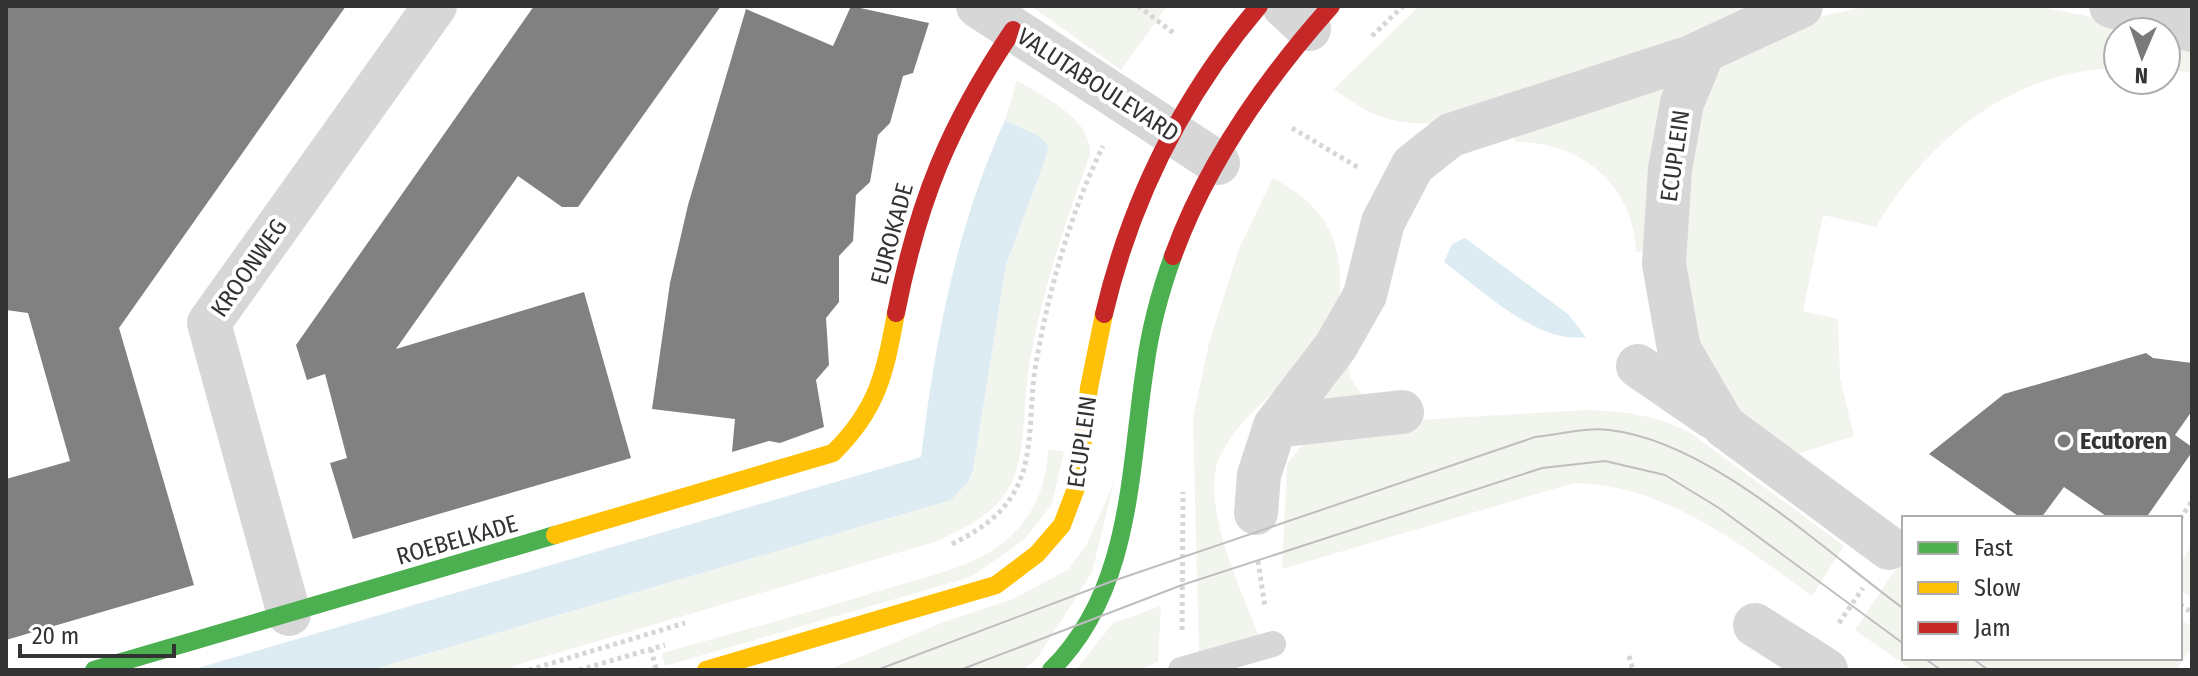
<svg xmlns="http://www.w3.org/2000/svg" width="2198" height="676" viewBox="0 0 2198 676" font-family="'Fira Sans Condensed',sans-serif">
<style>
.green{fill:#f1f5ed}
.water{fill:#ddebf3}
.building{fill:#818181}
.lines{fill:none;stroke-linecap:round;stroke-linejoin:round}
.path{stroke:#d6d6d6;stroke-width:5;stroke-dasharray:4 4;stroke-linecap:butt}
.lane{stroke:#d7d7d7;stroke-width:26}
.street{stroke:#d7d7d7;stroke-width:44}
.fast{stroke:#4caf50;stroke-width:18}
.slow{stroke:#ffc107;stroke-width:18}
.jam{stroke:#c62828;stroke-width:18}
.tram{stroke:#bebebe;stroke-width:2}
.poi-dot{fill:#7a7a7a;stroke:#fff;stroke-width:3}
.labels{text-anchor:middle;stroke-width:8;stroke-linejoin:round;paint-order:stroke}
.street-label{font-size:24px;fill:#333;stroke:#fff}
.poi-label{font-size:24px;font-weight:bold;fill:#333;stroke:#fff;text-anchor:start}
</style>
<rect width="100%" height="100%" fill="#fff"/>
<g class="green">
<path d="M1031,6H1167L1121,70Z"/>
<path d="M1419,6H1769L1454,121C1400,127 1378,122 1334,89Z"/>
<path d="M1870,6H2037L2165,32H2118V68C2011,71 1928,139 1876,227L1823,215L1803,311L1838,319L1840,378L1854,436L1788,457L1745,422L1686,321L1682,167L1717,69L1817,17Z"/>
<path d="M2166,32L2192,43V73L2166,69Z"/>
<path d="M1017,80C1045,99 1092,117 1090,155C1065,222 1043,289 1030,360C1023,396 1027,455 1010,486C994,515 966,527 938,541L513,666V670H371L951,500L968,482L973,470L1006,265L1047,154L1039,136L1005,120Z"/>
<path d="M1669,86L1649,251L1636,252C1634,185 1581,141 1515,142V130Z"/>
<path d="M1273,178C1307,197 1332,218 1338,258C1352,351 1284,370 1236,431C1228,441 1219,455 1216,468C1206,516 1241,590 1259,636L1199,654L1193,418L1209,343L1239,249Z"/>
<path d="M1349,358L1350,378L1365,399L1332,411L1311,393Z"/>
<path d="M1586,410C1625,411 1656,415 1691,433L1844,546L1812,596C1742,545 1664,484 1574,483L1282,569L1287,464L1307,439L1333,425Z"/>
<path d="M1048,450L1064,451L1052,504L1025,539L971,577L665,666L662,653C739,631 816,611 892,587C929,576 969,568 1000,545C1031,522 1047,488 1048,450Z"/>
<path d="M1114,482L1092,572L1038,657L1024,670H828L944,622L1013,599L1069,569L1087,544Z"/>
<path d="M2192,546V598L2180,590V563Z"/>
<path d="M1904,557V658H2180V619L2192,627V647L2176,670H1912L1855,630Z"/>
<path d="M1161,606L1158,662L1139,670H1076L1113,623Z"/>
</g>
<g class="water">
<path d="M1005,120L1039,136L1048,146L1047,154L1006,265L973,470L968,482L951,500L371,670H191L921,457C935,341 956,227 1005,120Z"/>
<path d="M1465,238L1568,314L1586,337C1538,345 1482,290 1444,262L1452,244Z"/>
</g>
<g class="building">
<path d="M6,6H346L119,328L194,585L6,640V479L70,461L28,313L6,310Z"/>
<path d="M534,6H721L578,207H562L518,176L396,349L584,292L631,458L353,539L330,463L347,458L325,374L307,380L296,345Z"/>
<path d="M851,6L929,23L913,73L903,76L890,123L878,135L870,182L856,195L853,241L839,256V302L826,318L829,365L816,380L824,427L780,443L769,441L732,452L735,419L652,409L670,283L688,205L746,9L833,46Z"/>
<path d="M2146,353L2153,358L2192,363V411L2175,435L2192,447V452L2146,518H2109L2064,487L2041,518H2021L1929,454L2004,394Z"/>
</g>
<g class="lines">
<g class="path">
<path d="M1138,6L1175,34"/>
<path d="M1372,36L1403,6"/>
<path d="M1292,128L1359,168"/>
<path d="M2180,519L2192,501"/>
<path d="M952,544C978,531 1002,516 1016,489C1034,455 1029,407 1035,369C1048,293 1069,216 1103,146"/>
<path d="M1258,561L1265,607"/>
<path d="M2180,604L2192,613"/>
<path d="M1839,623L1863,588"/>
<path d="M1182,630L1183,492"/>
<path d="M651,649L656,669"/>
<path d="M1629,656L1633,670"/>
<path d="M529,670L685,623"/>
<path d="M579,670L665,645"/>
</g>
<path class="lane" d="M1181,670L1273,644"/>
<g class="street">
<path d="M978,6L1218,163"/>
<path d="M1284,6L1309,29"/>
<path d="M2111,6L2192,30"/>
<path d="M1703,52L1682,103L1670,169L1664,264L1679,349L1724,426L1889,548"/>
<path d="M1638,366L1712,417"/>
<path d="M1275,426L1402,412"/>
<path d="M1256,513L1259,475L1275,426L1336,346L1365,295L1383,222L1413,165L1451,135L1691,57L1801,6"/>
<path d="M289,614L209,323L435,6"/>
<path d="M1755,625L1826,670"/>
</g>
<g class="fast">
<path d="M94,670L555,535"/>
<path d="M1051,670C1132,590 1129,472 1145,368C1150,329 1160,292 1173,256"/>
</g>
<g class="slow">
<path d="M555,535L833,453C878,409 885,373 896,313"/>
<path d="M706,670L996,585L1037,554L1062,525L1078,483L1089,388L1104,314"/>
</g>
<g class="jam">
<path d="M1173,256C1207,162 1265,80 1331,6"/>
<path d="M896,313C918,201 949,125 1013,30"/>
<path d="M1104,314C1131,199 1183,96 1259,6"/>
</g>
<g class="tram">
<path d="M1924,658L1941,670"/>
<path d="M1972,658L1988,670"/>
<path d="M877,670L1110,582L1535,437C1558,435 1586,427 1609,430C1710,441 1822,549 1904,609"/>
<path d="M960,670L1182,585L1542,468L1605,461L1665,475L1719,508L1904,644"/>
</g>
</g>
<circle class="poi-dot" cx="2064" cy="441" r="8"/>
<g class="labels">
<g class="street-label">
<text transform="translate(1098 85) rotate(33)" y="8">VALUTABOULEVARD</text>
<text transform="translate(1675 156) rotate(-82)" y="8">ECUPLEIN</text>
<text transform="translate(892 234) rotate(-75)" y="8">EUROKADE</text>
<text transform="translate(249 268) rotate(-55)" y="8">KROONWEG</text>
<text transform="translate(1082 442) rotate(-82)" y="8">ECUPLEIN</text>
<text transform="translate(457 540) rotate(-16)" y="8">ROEBELKADE</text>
</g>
<g class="poi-label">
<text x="2080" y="449">Ecutoren</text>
</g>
</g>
<rect width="2198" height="676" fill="none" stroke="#333333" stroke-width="16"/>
<rect x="1902" y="516" width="280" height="144" fill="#ffffff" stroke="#adadad" stroke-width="2"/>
<rect x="1918" y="542" width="40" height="12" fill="#4caf50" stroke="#adadad" stroke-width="2"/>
<text x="1974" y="556" font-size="24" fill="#333333">Fast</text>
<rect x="1918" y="582" width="40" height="12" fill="#ffc107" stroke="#adadad" stroke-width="2"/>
<text x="1974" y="596" font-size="24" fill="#333333">Slow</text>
<rect x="1918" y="622" width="40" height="12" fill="#c62828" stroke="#adadad" stroke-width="2"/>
<text x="1974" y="636" font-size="24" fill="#333333">Jam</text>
<g transform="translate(2142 56) rotate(182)"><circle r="38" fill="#ffffff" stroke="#adadad" stroke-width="2"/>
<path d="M0-6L14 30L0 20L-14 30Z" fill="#7a7a7a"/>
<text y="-12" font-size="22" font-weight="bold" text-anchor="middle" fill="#333333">N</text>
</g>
<path d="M20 644v12h154v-12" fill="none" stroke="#333333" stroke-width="4"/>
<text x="32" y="644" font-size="24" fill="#333333" stroke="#ffffff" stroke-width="6" paint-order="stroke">20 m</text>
</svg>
